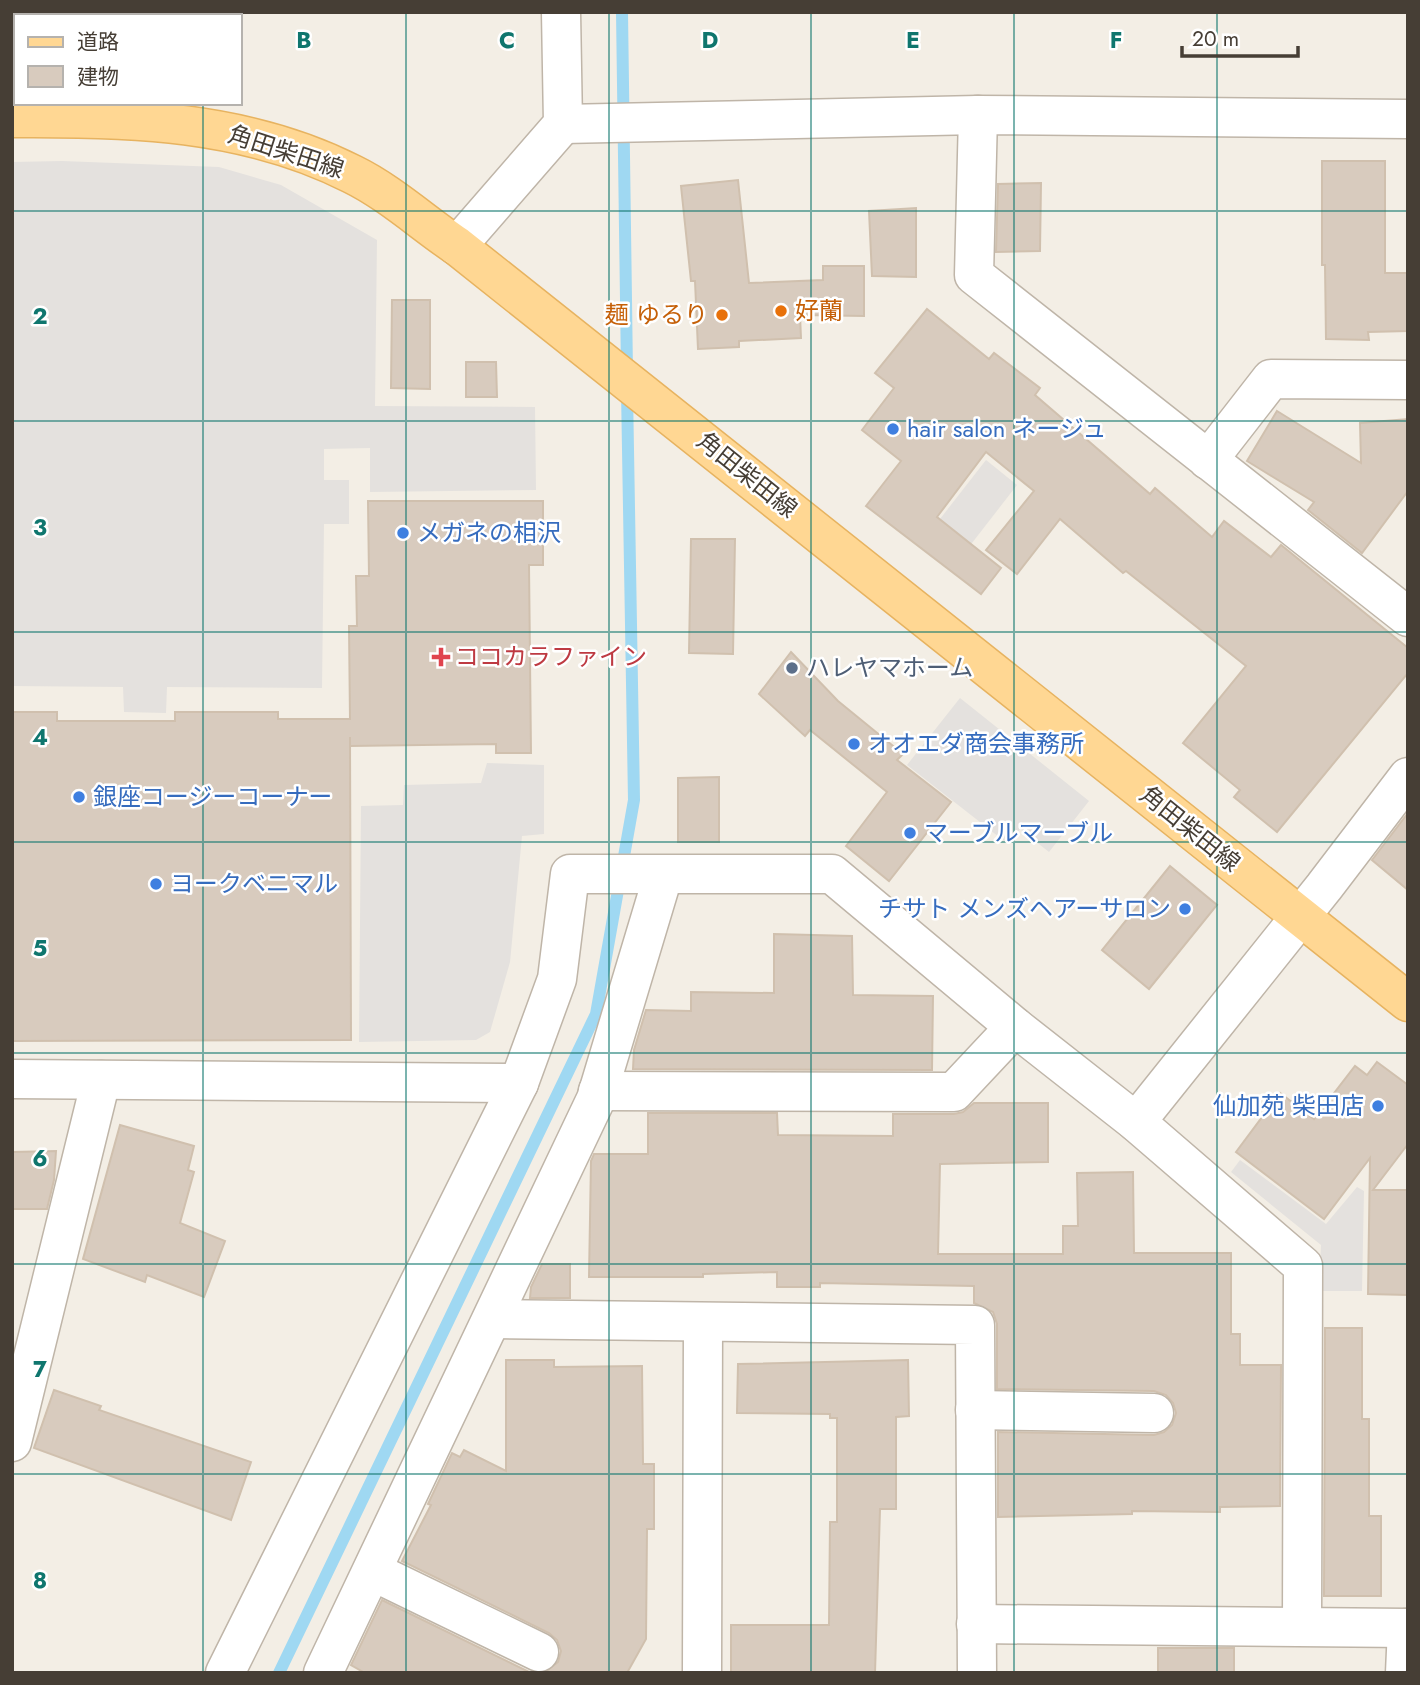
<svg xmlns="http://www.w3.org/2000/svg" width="1420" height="1685" viewBox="0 0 1420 1685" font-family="Jost,'Noto Sans JP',sans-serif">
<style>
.parking{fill:#e4e1de}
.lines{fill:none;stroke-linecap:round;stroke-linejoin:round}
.stream{stroke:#9fd8f2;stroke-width:12}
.building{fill:#d8cbbe;stroke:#d0c0ae;stroke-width:2}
.minor-casing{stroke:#bfb5a8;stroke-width:41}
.major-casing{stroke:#e7b360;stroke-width:41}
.minor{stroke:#fff;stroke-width:38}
.major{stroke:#ffd793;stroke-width:38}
.grid{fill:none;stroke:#0f766e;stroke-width:2;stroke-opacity:0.55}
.food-dot{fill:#e8710a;stroke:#fff;stroke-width:2.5}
.shop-dot{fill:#3f7fe0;stroke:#fff;stroke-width:2.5}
.health-dot{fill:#e0444e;stroke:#fff;stroke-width:2.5}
.service-dot{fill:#5c6f8a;stroke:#fff;stroke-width:2.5}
.labels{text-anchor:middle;stroke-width:5;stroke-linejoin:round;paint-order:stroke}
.street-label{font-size:24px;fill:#463e35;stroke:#fff}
.food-label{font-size:24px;fill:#c56008;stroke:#fff;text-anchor:start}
.shop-label{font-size:24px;fill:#366cbe;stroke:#fff;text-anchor:start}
.health-label{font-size:24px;fill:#be3a42;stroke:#fff;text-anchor:start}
.service-label{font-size:24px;fill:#4e5e75;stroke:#fff;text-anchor:start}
.grid-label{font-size:23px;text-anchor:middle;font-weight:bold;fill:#0f766e;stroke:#fff;stroke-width:5;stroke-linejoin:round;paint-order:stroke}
</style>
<rect width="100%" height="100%" fill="#f3eee5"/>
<g class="parking">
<path d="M62,161L219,167L281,185L377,240L375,406L535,407L536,490L370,492V448L324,449V480H349V524H324L322,688L167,687L166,713L124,712L123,687L12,686V162Z"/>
<path d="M986,460L1017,485L951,570L919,546Z"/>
<path d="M960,698L1089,801L1049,852L1020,829L1008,844L907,765Z"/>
<path d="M487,763L544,765V834L522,836L510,962L490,1032L476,1040L359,1042L361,806L403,805L404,785L481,783Z"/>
<path d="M1240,1160L1326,1224L1357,1187L1364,1191L1362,1291H1319L1321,1245L1231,1172Z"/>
</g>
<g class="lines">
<g class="stream">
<path d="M622,12L627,372"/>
<path d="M279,1673L596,1014L634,800L627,391"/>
</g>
</g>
<g class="building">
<path d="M1322,161H1385V273H1408V331L1368,332L1369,340L1326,339L1325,265H1322Z"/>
<path d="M738,180L749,283L823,280V266H864V316L800,315L801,338L739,341V347L698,349L695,281H691L681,186Z"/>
<path d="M1041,183L1040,251L996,252L998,184Z"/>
<path d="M916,208V277L872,276L869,211Z"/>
<path d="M392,300H430V389L391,388Z"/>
<path d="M927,309L989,359L994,353L1040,388L1035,395L1150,494L1155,488L1212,537L1224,521L1271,557L1281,545L1408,648V673L1277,832L1234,797L1240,790L1183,743L1246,666L1126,571L1123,573L1060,519L1017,574L986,550L1034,491L986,452L937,517L1001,568L981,594L866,506L901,461L862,430L894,388L875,373Z"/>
<path d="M466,362H496L497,397H466Z"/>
<path d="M1277,411L1361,463L1360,423L1408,419V491L1362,553L1308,510L1314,502L1247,461Z"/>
<path d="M368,501H543V565H529L531,753H496V744L350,746V737L351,1040L12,1041V712H57V721H175V712H278V719H350L349,626H357L356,576H369Z"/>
<path d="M691,539H735L733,654L689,653Z"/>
<path d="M791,652L838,701L903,754L897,760L951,802L889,881L846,846L887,792L810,730L805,736L759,694Z"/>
<path d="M719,777V842H678V778Z"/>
<path d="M1408,813V890L1372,860Z"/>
<path d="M1170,866L1217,905L1149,989L1102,950Z"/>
<path d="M774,934L852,936L853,995L933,996L932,1070L633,1069L634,1050L646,1010L691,1011V992L774,993Z"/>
<path d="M1377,1062L1408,1085V1144L1373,1190H1408V1295L1368,1294L1370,1158L1324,1219L1236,1152L1280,1093L1314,1119L1355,1066L1367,1075Z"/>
<path d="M974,1103H1048V1162L940,1164L938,1254H1063V1226H1078L1077,1173L1133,1172L1134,1253H1231V1334H1240V1365H1281L1280,1506L1220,1507V1512L1132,1511V1514L998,1517V1432L1154,1435L1164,1432L1172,1425L1176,1413L1173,1403L1166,1395L1154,1391L997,1389V1324L993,1312L974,1303V1286L820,1283V1287H777V1272L703,1274V1277H589L591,1161L594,1154H648V1113H777L778,1135L893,1136V1114H954L963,1112Z"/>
<path d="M120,1125L194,1146L188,1170L194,1172L180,1223L225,1241L204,1297L147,1275L145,1282L83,1259Z"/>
<path d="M56,1151L54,1180L47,1209H12V1152Z"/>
<path d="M542,1264H570V1298H530L531,1287Z"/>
<path d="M1325,1328H1362V1419H1369V1516H1381V1596H1324Z"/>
<path d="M506,1360H554V1367L642,1366L643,1464H654V1529H647L646,1639L627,1673H544L558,1662L561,1651L557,1640L549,1633L402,1561L431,1505L428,1504L452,1453L460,1457L464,1450L506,1471Z"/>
<path d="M908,1360L909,1416L896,1417V1509H880L875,1673H731V1625H829L830,1522H837V1418H830V1414L737,1413L738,1364Z"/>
<path d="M54,1390L101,1406L99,1410L251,1462L231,1520L34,1448Z"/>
<path d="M382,1600L529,1672L535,1673H365L351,1665Z"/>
<rect x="1158" y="1648" width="76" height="25"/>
</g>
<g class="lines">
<g class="minor-casing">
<g id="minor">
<path d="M978,115L974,275L1408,617"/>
<path d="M563,124L978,115L1408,119"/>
<path d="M457,246L563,124L561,12"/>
<path d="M1208,460L1271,379L1408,380"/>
<path d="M12,1079L519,1083"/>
<path d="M598,1091L954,1092L1015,1027"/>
<path d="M1136,1122L1324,887L1408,777"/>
<path d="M494,1319L975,1325L977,1673"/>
<path d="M975,1410L1154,1413"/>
<path d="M12,1442L101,1080"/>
<path d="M374,1572L539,1652"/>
<path d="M976,1624L1408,1628"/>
<path d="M225,1673L519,1083L557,979L570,874H832L1015,1027L1136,1122L1303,1266L1302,1625"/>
<path d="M323,1673L596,1099L663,876"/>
<path d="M702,1673L703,1324"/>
<path d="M1405,1673L1407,1628"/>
</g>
</g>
<g class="major-casing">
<path id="major" d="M12,118C128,117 246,120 352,174C389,192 423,223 457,246L1408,1002"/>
</g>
<use href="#minor" class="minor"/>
<use href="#major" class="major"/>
</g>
<path class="grid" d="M203,12V16M406,12V1673M609,12V1673M811,12V1673M1014,12V1673M1217,12V1673M203,103V1673M12,211H1408M12,421H1408M12,632H1408M12,842H1408M12,1053H1408M12,1264H1408M12,1474H1408"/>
<g class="food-dot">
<circle cx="781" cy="311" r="7"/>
<circle cx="722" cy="315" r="7"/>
</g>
<g class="shop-dot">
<circle cx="893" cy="429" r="7"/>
<circle cx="403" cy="533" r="7"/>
<circle cx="854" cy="744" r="7"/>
<circle cx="79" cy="797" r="7"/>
<circle cx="910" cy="833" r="7"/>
<circle cx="156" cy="884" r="7"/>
<circle cx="1185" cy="909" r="7"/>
<circle cx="1378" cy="1106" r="7"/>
</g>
<path class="health-dot" d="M437.5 646.5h7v7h7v7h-7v7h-7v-7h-7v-7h7z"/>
<circle class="service-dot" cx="792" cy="668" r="7"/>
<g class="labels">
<g class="street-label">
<text transform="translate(286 152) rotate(18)" y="8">角田柴田線</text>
<text transform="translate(747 475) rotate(39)" y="8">角田柴田線</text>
<text transform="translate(1190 829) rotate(39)" y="8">角田柴田線</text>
</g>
<g class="food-label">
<text x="795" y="319">好蘭</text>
<text x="708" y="323" text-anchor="end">麺 ゆるり</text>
</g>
<g class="shop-label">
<text x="907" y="437">hair salon ネージュ</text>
<text x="417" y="541">メガネの相沢</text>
<text x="868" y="752">オオエダ商会事務所</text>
<text x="93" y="805">銀座コージーコーナー</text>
<text x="924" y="841">マーブルマーブル</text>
<text x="170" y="892">ヨークベニマル</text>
<text x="1171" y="917" text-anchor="end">チサト メンズヘアーサロン</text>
<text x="1364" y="1114" text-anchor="end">仙加苑 柴田店</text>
</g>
<g class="health-label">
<text x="455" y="665">ココカラファイン</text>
</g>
<g class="service-label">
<text x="806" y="676">ハレヤマホーム</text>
</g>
</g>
<g class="grid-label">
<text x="304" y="48">B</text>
<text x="507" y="48">C</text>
<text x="710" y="48">D</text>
<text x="913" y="48">E</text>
<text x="1116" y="48">F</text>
<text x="40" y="324">2</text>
<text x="40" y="535">3</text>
<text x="40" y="745">4</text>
<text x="40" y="956">5</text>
<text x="40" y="1166">6</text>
<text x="40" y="1377">7</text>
<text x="40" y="1588">8</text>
</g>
<rect width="1420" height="1685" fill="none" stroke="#463e35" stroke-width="28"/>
<rect x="14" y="14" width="228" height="91" fill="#ffffff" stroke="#b5b2ae" stroke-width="2"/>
<rect x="28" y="37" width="35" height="10" fill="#ffd793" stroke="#b5b2ae" stroke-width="2"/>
<text x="77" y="49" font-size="21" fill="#463e35">道路</text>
<rect x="28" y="66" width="35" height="21" fill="#d8cbbe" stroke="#b5b2ae" stroke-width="2"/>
<text x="77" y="84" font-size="21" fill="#463e35">建物</text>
<path d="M1182 46v10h116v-10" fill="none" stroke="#463e35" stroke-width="3.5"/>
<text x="1192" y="46" font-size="21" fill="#463e35" stroke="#ffffff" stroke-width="5" paint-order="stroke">20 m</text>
</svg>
